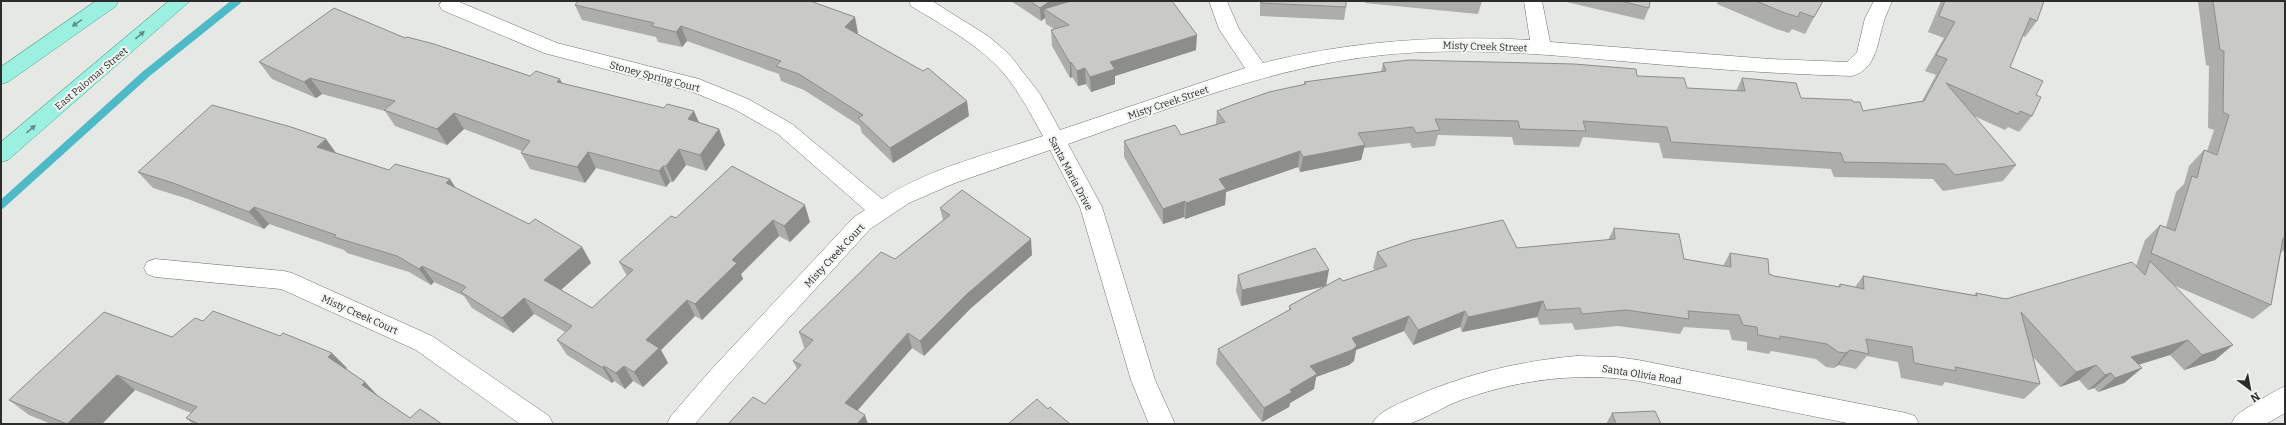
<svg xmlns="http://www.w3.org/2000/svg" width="2286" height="425" viewBox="0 0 2286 425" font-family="Bitter,serif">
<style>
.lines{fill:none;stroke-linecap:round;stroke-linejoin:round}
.stream{stroke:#4ebac7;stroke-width:8}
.minor-casing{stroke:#717371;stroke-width:1}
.major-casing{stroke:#49a592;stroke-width:1}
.minor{fill:#fff;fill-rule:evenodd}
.major{fill:#9bf0df;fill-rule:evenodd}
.wall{fill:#adaeaa}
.shaded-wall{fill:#8d8d8b}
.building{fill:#c9cac6;stroke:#8d8d8b}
.oneway{fill:#638e85}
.labels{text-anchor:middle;stroke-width:4;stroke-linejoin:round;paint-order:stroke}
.street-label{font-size:10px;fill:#2b2c2b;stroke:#f3f6f3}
</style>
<rect width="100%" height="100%" fill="#e5e8e5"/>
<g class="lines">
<path class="stream" d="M1,205L146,74L237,1"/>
<g class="minor-casing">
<g id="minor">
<path d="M442,1H457L557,43L699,79L748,99L792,124L882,199C929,168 990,154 1043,136C1029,111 1015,83 994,63C970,40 939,23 911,6L909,1H932L988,36L1009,54L1040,94L1060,130L1245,68L1219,29L1209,1H1227L1239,29L1263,63C1351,41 1439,35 1530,40L1524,1H1542L1550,42L1770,59L1847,62L1857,52L1865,18L1874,1H1892C1890,7 1887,12 1885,18C1877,40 1878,69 1852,76C1774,74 1697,68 1620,61C1542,54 1462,47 1383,55C1274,66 1171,108 1068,144L1102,207L1155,380L1175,424H1149L1131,380L1080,207L1050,150L955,183L909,203L870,229L727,386L695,424H667L671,416L709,372L854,217L865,210L778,134L734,109L693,92L544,53L442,10L439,5Z"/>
<path d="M155,259L284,271L292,273L432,336L549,416L553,424H520L416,350L281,289L155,277L147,274L144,268L147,262Z"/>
<path d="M1577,356L1616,357L1638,360L1906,413L1915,416L1919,424H1852L1638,381C1581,372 1522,379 1467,398C1447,404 1429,417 1409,424C1399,425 1383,424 1372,424C1379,411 1396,405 1409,399C1463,375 1518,361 1577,356Z"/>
<path d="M2285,386V413L2266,424H2231C2233,421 2234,418 2236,416C2242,410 2278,389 2285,386Z"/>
</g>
</g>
<g class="major-casing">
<g id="major">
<path d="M96,1H118L116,6L8,82L1,84V67Z"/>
<path d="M169,1H190L8,160L1,162V142Z"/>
</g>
</g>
<use href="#minor" class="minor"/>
<use href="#major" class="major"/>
</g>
<g class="wall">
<path d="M1011,1H1070L1196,50L1115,76V84L1091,92L1086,84L1078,86L1072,77L1070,78L1052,46L1051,30L1054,29L1046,24L1045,18L1041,21Z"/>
<path d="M1260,1H1346V7L1344,20L1260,16Z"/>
<path d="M1365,1H1482L1478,14L1365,3Z"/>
<path d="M1562,1H1650L1649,8L1644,20Z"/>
<path d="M1718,1H1823L1805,34L1792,29L1789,33L1776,29L1717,4Z"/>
<path d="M1941,1H2044L2037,21L2025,37L2023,36L2010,67L2036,95L2032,116L2019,132L2008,127L2005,130L1974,116L2016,165L2003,181L1943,191L1933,179L1834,177L1831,169L1663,158L1659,143L1583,137L1579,147L1514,145L1512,137L1438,135L1435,146L1412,148L1410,143L1364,148L1361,160L1300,172L1298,167L1226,192L1225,205L1185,219L1184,217L1163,224L1124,157V141L1181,135L1216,124L1217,111L1304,84V82L1381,72L1383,63L1637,76L1687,88L1736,91L1742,78L1801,98L1853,102L1863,111L1922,101L1936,75L1925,71L1944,38L1928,32Z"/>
<path d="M2198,1H2285V249L2281,253L2271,305L2253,319L2173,285L2215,360L2184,370L2170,355L2138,365L2142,368L2124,383L2098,392L2094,388L2088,390L2079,380L2060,387L2033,357L2040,384L2024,399L1945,382L1942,386L1901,378L1898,362L1867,356L1856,369L1838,365L1834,368L1826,367L1816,359L1771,351L1769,354L1747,350V342L1732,340L1729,330L1684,327L1680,334L1618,326L1575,330L1572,323L1540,325L1537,317L1462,332L1460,327L1413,345L1404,331L1356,350L1354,361L1349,365L1316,377L1314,389L1290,403L1289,407L1262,422L1216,364L1218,349L1289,310V306L1326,286L1241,306L1236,291L1238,275L1326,285L1343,281L1375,270L1373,268L1377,252L1517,248L1608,240L1614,228L1684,259L1723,266L1730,253L1774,276L1838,287L1840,284L1855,287L1863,276L1974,295L1976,293L2006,299L2136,266L2145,240L2160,225L2166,227L2176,192L2184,184L2189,166L2204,150L2207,151L2214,130L2208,128L2209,66L2206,65Z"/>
<path d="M575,5L858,33L857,34L969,116L893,163L862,133L860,126L804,90L781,81L779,74L687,41L682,47L658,42L656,37L582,20Z"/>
<path d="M405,38L530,76L560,79L561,83L699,122L719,129L725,145L706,171L686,165L673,182H670L666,187L596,168L585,183L530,169L521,153L522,151L464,129L447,145L395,126L385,111L322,94L316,98L272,79L259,62Z"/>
<path d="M326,139L336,153L389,170L456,188L529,224L582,247L591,263L561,290L592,308L627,276L619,262L676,218L732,166L810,222L790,242L779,236L741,274L743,279L702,320L695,316L661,350L668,363L643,387L633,381L625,389L614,381L612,383L567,355L557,340L565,332L534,314L513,333L472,308L464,296L434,282L431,285L409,272L347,253L344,250L269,224L264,229L188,199L153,188L138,172Z"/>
<path d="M940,208L1032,255L970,309L924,356L912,348L857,410L868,424H729V423L765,404L797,369L793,361L805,348L804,347L799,332L895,259L943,220Z"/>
<path d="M203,321L347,368L346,369L365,382L375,394L410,418L442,424H193L186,418L191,413L135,390L102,424H51L29,415L9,400L172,337Z"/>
<path d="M1612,413L1661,424H1606Z"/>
</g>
<g class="shaded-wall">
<path d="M1050,1H1070L1044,9L1045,18L1041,21L1040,8Z"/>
<path d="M855,17L858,33L849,43L845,27Z"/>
<path d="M681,26L687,41L682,47L676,32Z"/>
<path d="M1197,35L1196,50L1115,76V84L1091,92L1090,77L1110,62Z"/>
<path d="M1071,62L1072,77L1070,78V63Z"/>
<path d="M1085,68L1086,84L1078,86L1077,71Z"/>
<path d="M310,78L322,94L316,98L304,82Z"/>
<path d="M560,79L568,95L557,82Z"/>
<path d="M967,101L969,116L893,163L890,148Z"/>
<path d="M694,111L701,127L688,119Z"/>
<path d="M454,113L464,129L447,145L437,129Z"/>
<path d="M719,129L725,145L706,171L700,155Z"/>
<path d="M326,139L338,156L317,147Z"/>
<path d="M1365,145L1361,160L1300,172L1303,157Z"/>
<path d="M679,149L686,165L673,182L666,166Z"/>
<path d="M1300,151L1298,167L1226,192L1225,205L1185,219L1186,203L1219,179Z"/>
<path d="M588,152L596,168L585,183L577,167Z"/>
<path d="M663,166L670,182L666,187L659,171Z"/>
<path d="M450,179L461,196L446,183Z"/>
<path d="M1185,201L1184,217L1163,224V209Z"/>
<path d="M805,205L810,222L790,242L784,226Z"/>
<path d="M254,207L269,224L264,229L249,212Z"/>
<path d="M773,220L779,236L741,274L743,279L702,320L695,304L732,260Z"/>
<path d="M1031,239L1032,255L970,309L924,356L920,341L967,294Z"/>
<path d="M582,247L591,263L554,296L544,280Z"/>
<path d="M422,266L434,282L431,285L419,269Z"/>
<path d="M1329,270L1326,286L1241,306L1242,290Z"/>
<path d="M524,298L534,314L513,333L502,318Z"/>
<path d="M687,300L695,316L661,350L668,363L643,387L634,372L646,340Z"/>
<path d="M1543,301L1537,317L1462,332L1468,317Z"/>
<path d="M1465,311L1460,327L1413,345L1418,330Z"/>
<path d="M1409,316L1404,331L1356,350L1354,361L1349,365L1316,377L1314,389L1290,403L1289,407L1262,422L1264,408L1290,390L1310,366L1352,338Z"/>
<path d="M908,333L912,348L851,418L845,403Z"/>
<path d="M2188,340L2170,355L2114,372L2131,357Z"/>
<path d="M2233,345L2215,360L2184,370L2202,355Z"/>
<path d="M1850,350L1838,365L1834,368L1846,353Z"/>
<path d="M332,353L347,368L343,372L328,357Z"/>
<path d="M2096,365L2079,380L2060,387L2076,372Z"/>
<path d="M604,366L614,381L612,383L603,368Z"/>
<path d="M624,366L633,381L625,389L616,373Z"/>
<path d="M2142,368L2124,383L2098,392L2115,378Z"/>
<path d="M2111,373L2094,388L2088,390L2105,375Z"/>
<path d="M117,375L135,390L102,424H67Z"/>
<path d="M365,382L379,397L362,385Z"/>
<path d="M865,415L868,424H857Z"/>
</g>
<g class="building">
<path d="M578,1H810L855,17L845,27L923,71L928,68L967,101L890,148L858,118L863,115L799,74L776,66L781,61L681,26L676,32L652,26L654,23L575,5Z"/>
<path d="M1030,1H1050L1040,8Z"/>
<path d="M1071,1H1172L1197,35L1110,62L1115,69L1090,77L1085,68L1077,71L1071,62L1070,63L1051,30L1069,25L1044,9Z"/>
<path d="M1261,1H1346V7L1261,3Z"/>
<path d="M1621,1H1650L1649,8Z"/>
<path d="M1756,1H1823L1814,17L1800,12L1798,17L1785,13Z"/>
<path d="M1945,1H2044L2037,21L2030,18L2010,67L2043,81L2036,95L2041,97L2032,116L2020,111L2018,114L1946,83L2016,165L1955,175L1945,164L1844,162L1841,153L1671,142L1667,127L1583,121L1586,131L1520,129L1518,121L1435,119L1440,130L1416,133L1413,127L1358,133L1365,145L1303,157L1300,151L1219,179L1226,189L1186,203L1185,201L1163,209L1124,141L1175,125L1181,135L1225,122L1217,111L1232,105L1269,92L1306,84L1304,82L1386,71L1383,63L1409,60L1574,64L1636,69L1637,76L1684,78L1687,88L1745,91L1742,78L1796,83L1801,98L1852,100L1853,102H1860L1863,111L1924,101L1947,59L1936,55L1955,22L1939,16Z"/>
<path d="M2213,1H2285V239L2283,238L2271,305L2151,253L2160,225L2175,231L2192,176L2197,178L2204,150L2217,155L2229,115L2223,112L2224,51L2220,50Z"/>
<path d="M334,8L405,38L407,37L434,44L530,76L536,71L560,79L557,82L664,108L667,104L694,111L688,119L719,129L700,155L679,149L666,166H663L659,171L588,152L577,167L521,153L530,141L454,113L437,129L384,110L395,101L310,78L304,82L259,62Z"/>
<path d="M212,105L291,127L326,139L317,147L389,170L395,164L450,179L446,183L529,224L535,219L582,247L544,280L592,308L633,270L619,262L671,216L676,218L732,166L805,205L784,226L773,220L732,260L737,263L695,304L687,300L646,340L659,348L634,372L624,366L616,373L604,366L603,368L557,340L572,326L524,298L502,318L461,292L466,287L422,266L419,269L397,256L334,237L336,235L254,207L249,212L173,183L138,172Z"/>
<path d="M962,190L1031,239L967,294L920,341L908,333L845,403L865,415L857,424H730L729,423L753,397L765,404L801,365L793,361L813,340L799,332L881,252L895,259L950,215L940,208Z"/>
<path d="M1503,220L1517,248L1615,239L1614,228L1679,234L1684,259L1731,267L1730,253L1768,259L1769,274L1774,276L1840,287V284L1864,289L1863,276L1977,296L1976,293L2006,299L2132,262L2145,275L2150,261L2233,345L2202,355L2188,340L2131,357L2142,368L2115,378L2111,373L2105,375L2096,365L2076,372L2021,312L2040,384L1955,367L1956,371L1914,363L1912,347L1866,339L1869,354L1850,350L1846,353L1838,352L1827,344L1780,336V339L1758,335L1757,327L1743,325L1739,315L1688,311L1689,319L1626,310L1582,314L1580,308L1546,310L1543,301L1468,317L1465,311L1418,330L1409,316L1352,338L1357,346L1352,350L1310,366L1317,374L1290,390L1292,392L1264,408L1218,349L1291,309L1289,306L1340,278L1343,281L1387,266L1377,252L1412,240Z"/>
<path d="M1315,248L1329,270L1242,290L1238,275Z"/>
<path d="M213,311L280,336L283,333L332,353L328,357L365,382L362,385L410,418L420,409L442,424H199L186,418L197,407L117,375L67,424L9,400L104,312L172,337L195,318L203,321Z"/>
<path d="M1037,399L1048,409L1050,407L1070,424H1008Z"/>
<path d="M1655,411L1661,424H1616L1612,413Z"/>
</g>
<defs><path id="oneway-solid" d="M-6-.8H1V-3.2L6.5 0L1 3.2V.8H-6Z"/></defs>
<g class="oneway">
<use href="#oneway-solid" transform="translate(77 23) rotate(145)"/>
<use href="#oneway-solid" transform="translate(140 35) rotate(-40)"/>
<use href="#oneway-solid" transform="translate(31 129) rotate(-40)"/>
</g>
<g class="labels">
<g class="street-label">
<text transform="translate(1485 46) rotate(2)" y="4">Misty Creek Street</text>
<text transform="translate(655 76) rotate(15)" y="4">Stoney Spring Court</text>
<text transform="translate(91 78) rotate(-40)" y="4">East Palomar Street</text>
<text transform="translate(1168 102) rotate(-19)" y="4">Misty Creek Street</text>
<text transform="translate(1071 173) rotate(62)" y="4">Santa Maria Drive</text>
<text transform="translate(834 255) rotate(-47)" y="4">Misty Creek Court</text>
<text transform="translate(360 314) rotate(24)" y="4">Misty Creek Court</text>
<text transform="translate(1642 374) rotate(9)" y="4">Santa Olivia Road</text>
</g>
</g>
<rect width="2286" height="425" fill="none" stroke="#2b2c2b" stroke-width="4"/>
<g transform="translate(2250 389) rotate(148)" stroke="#f3f6f3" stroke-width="3" paint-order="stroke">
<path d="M0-3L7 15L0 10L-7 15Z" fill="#2b2c2b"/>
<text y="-6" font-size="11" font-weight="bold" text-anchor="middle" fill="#2b2c2b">N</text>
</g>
</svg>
